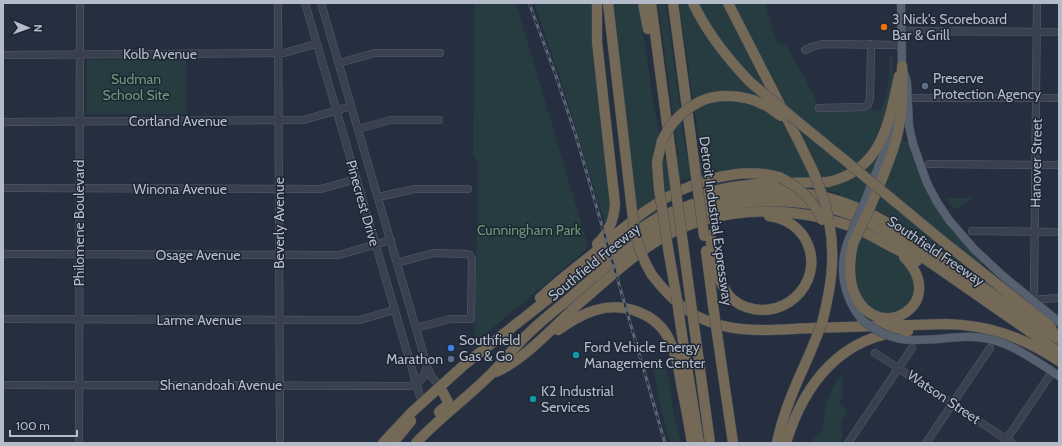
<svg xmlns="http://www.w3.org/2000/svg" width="1062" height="446" viewBox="0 0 1062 446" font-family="Cabin,sans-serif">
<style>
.green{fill:#273c40}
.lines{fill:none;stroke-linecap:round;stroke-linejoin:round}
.minor-casing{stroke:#575f6c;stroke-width:8}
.major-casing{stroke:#424a58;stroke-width:9}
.highway-casing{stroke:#444c59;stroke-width:11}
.minor{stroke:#39414e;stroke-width:7}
.major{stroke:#57606e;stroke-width:8}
.highway{stroke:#746956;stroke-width:10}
.rail-casing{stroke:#5b6575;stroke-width:3}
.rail{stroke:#1e2634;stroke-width:1.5;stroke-dasharray:4.5;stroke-linecap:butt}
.major-bridge-casing{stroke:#424a58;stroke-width:9;stroke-linecap:butt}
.highway-bridge-casing{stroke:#444c59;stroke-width:11;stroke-linecap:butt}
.major-bridge{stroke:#57606e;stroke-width:8}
.highway-bridge{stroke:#746956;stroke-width:10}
.food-dot{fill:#e8710a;stroke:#1e2634;stroke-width:1.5}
.service-dot{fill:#5c6f8a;stroke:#1e2634;stroke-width:1.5}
.shop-dot{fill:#3f7fe0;stroke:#1e2634;stroke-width:1.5}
.culture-dot{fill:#0f9aa8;stroke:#1e2634;stroke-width:1.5}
.labels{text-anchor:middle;stroke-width:3;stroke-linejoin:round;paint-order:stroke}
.poi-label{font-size:14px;fill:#b5bcc9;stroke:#1e2634;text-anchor:start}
.street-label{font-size:14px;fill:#b5bcc9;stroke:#1e2634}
.park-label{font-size:14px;fill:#6c9a77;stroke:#1e2634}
</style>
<rect width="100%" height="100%" fill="#252f3f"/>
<g class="green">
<path d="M475,3H516L588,246L583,252L475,343L478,163L473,155Z"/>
<path d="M534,3H594L611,204L606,227L564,89Z"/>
<path d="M612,3H638L642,22L652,96L664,160L678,155L658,3H666L687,159L701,154L679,3H689L715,35L696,3H725L813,180L704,176L682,180L666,193L637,212Z"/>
<path d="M732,3H765L777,43L786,45L813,93L820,111L829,110H881C889,93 889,75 890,56H893V82L891,99L875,147L851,172L823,179Z"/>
<path d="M87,60H186L187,114H87Z"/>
<path d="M884,140H902L909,143L921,175L984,264L977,272L984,279L980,278C934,246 895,213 840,196V193L812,189V187C824,186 848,186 856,175L862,181L869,173L865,168Z"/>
<path d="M945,198H974L954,210Z"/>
<path d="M861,234C877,244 908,256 914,276C916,282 914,292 914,298L897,313C892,313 886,314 881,313C863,309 852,281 852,265C852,257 858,242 861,234Z"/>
<path d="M658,358C671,371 670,391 673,409C675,420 678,432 681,443H670L659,399L652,362Z"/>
<path d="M842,373V397L839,404L847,410L841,425L843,435L840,443L813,442V439L823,430C824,409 828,390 842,373Z"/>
</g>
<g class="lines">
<g class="minor-casing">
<g id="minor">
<path d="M278,3L280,443"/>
<path d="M305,3L422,403"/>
<path d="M321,3L427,366L431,376L440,387"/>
<path d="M1037,3L1034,291L1031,300L1059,298"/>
<path d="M901,31L1059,32"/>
<path d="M805,50L812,47L822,44L902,45"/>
<path d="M3,55L284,53L316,44"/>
<path d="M339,63L375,53H440"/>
<path d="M915,98H1059"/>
<path d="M819,108L864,107L868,105L870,99L871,49L870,44"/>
<path d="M3,122L304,120L351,106"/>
<path d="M358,129L391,120H439"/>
<path d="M929,164L1059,165"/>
<path d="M3,188L321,189L356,179"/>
<path d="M378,197L415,189H468"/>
<path d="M972,231L1059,232"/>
<path d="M3,254L339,255L391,240"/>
<path d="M397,263L433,253L467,254L470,255L472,259L471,319H450L416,328"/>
<path d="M3,319L360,320L394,310"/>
<path d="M875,353L1012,443"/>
<path d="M3,385L410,386C421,384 424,376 427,366"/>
<path d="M79,443L80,3"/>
<path d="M848,443L912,348"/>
<path d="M926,443L990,348"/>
<path d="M1004,443L1052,372"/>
</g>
</g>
<g class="major-casing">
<g id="major">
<path d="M901,3L902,66L907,83L909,126L913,144L927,183L937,202L949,220L974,249L1003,276L1059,322"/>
<path d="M865,201L890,137L897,105"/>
<path d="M848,241C838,268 843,297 862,320"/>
<path d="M901,339C921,342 941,338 962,337C1002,335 1027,355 1059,376"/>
</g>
</g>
<g class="highway-casing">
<g id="highway">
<path d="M608,3L631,202"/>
<path d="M643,3L648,29"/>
<path d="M651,3L675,184"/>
<path d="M673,3L696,176"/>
<path d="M693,3C707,33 727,58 750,82"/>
<path d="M728,3L798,140L814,173"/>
<path d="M701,101C717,94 737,95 753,100"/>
<path d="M803,126L852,166"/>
<path d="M659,189L657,162L662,141"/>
<path d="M707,193C748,180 786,184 828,182C882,170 889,123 899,76"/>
<path d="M708,200C741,192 774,189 807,194C865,201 916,240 963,273C991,293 1019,313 1047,332L1059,339"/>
<path d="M871,205C880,183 891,160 897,136C903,113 902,90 902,66"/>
<path d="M710,235C713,255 715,276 727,293C731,299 739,305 746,307C789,322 828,276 804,237C796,225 783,218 769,216"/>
<path d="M945,243L1050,326L1054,334"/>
<path d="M597,244C609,233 614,220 615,204L597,42V3"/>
<path d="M683,244L690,296"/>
<path d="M853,244C849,262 848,279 855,295C879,346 950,303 904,257"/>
<path d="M706,251L713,305"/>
<path d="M669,254L676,294"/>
<path d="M652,275C668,296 688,315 713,323C745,334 780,329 813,328C857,327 901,325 946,324C990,325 1022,337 1059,361"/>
<path d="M540,298C557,282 575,268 593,254C612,238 630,221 650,208C684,184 737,165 779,177"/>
<path d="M822,323C831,288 836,257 829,221"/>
<path d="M558,330C570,322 582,314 596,310C623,302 656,313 669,339C677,355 679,372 682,389C686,407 689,425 692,443"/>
<path d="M682,335L699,443"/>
<path d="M696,340L710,443"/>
<path d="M719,347L733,443"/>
<path d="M496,372C527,358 556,324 582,301C609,278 639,249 671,233C728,205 794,206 853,227C865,232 877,239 888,245C898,250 908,255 917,261"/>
<path d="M439,412L446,406L448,402L440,387"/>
<path d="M383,443L412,412L464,365L627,237L659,217L693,204"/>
<path d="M393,443L411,421"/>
<path d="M416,443C439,418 467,398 491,374C502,363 511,351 522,340C535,326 550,314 565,302C595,276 625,248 660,228C717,197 799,192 859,218C876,226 893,237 908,247L1059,352"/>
<path d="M777,443C783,412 797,382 810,353"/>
<path d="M786,443C804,383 842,335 908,331"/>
</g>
</g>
<use href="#minor" class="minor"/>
<use href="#major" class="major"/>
<use href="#highway" class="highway"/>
<g class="rail-casing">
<path id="rail" d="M529,3L556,76L576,136L665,443"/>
</g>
<use href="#rail" class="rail"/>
<g class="major-bridge-casing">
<g id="major-bridge">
<path d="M848,241L865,201"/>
<path d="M862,320C874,330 885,336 901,339"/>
</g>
</g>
<g class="highway-bridge-casing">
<g id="highway-bridge">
<path d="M750,82L803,126"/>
<path d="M753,100L767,106L781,116"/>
<path d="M662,141C670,123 683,110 701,101"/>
<path d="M852,166L945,243"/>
<path d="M814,173L825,203L829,221"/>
<path d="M696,176L704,236"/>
<path d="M779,177C799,186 813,200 822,220"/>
<path d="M675,184L683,244"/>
<path d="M659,189L669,254"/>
<path d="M631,202C634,231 637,250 652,275"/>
<path d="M853,244L871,205"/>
<path d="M676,294L682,335"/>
<path d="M690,296L696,340"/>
<path d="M713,305L719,347"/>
<path d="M810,353L822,323"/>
</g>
</g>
<use href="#major-bridge" class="major-bridge"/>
<use href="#highway-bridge" class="highway-bridge"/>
</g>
<circle class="food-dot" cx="884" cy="27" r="4"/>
<g class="service-dot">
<circle cx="925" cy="86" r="4"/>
<circle cx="451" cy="359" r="4"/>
</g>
<circle class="shop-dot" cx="451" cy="348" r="4"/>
<g class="culture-dot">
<circle cx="576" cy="355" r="4"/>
<circle cx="533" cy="399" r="4"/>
</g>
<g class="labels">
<g class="poi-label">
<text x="892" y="24">3 Nick's Scoreboard<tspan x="892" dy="16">Bar &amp; Grill</tspan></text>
<text x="933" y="83">Preserve<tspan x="933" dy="16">Protection Agency</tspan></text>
<text x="459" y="345">Southfield<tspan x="459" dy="16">Gas &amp; Go</tspan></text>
<text x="584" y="352">Ford Vehicle Energy<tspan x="584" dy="16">Management Center</tspan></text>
<text x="443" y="364" text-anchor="end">Marathon</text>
<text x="541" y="396">K2 Industrial<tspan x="541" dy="16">Services</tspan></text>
</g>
<g class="street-label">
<text x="160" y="59">Kolb Avenue</text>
<text x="178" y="126">Cortland Avenue</text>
<text transform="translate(1036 163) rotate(-89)" y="5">Hanover Street</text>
<text x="180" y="194">Winona Avenue</text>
<text transform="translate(363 203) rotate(74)" y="5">Pinecrest Drive</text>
<text transform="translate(716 221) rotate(82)" y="5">Detroit Industrial Expressway</text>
<text transform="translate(79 223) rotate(-90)" y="5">Philomene Boulevard</text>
<text transform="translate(279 223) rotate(-90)" y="5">Beverly Avenue</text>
<text transform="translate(936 251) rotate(34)" y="5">Southfield Freeway</text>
<text x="198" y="260">Osage Avenue</text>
<text transform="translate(594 262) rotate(-39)" y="5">Southfield Freeway</text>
<text x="199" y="325">Larme Avenue</text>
<text x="221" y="390">Shenandoah Avenue</text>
<text transform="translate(944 397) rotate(34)" y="5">Watson Street</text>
</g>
<g class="park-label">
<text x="136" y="84">Sudman<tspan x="136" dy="16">School Site</tspan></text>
<text x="529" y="235">Cunningham Park</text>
</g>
</g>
<rect width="1062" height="446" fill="none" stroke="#b5bcc9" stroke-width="8"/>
<g transform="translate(28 28) rotate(92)" stroke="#1e2634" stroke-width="3" paint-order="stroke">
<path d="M0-3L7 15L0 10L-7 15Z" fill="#b5bcc9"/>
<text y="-6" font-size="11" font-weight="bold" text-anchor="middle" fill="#b5bcc9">N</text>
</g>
<path d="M10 430v6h67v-6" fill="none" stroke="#b5bcc9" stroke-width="2"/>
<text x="16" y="430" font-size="12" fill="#b5bcc9" stroke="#1e2634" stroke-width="3" paint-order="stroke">100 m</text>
</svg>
